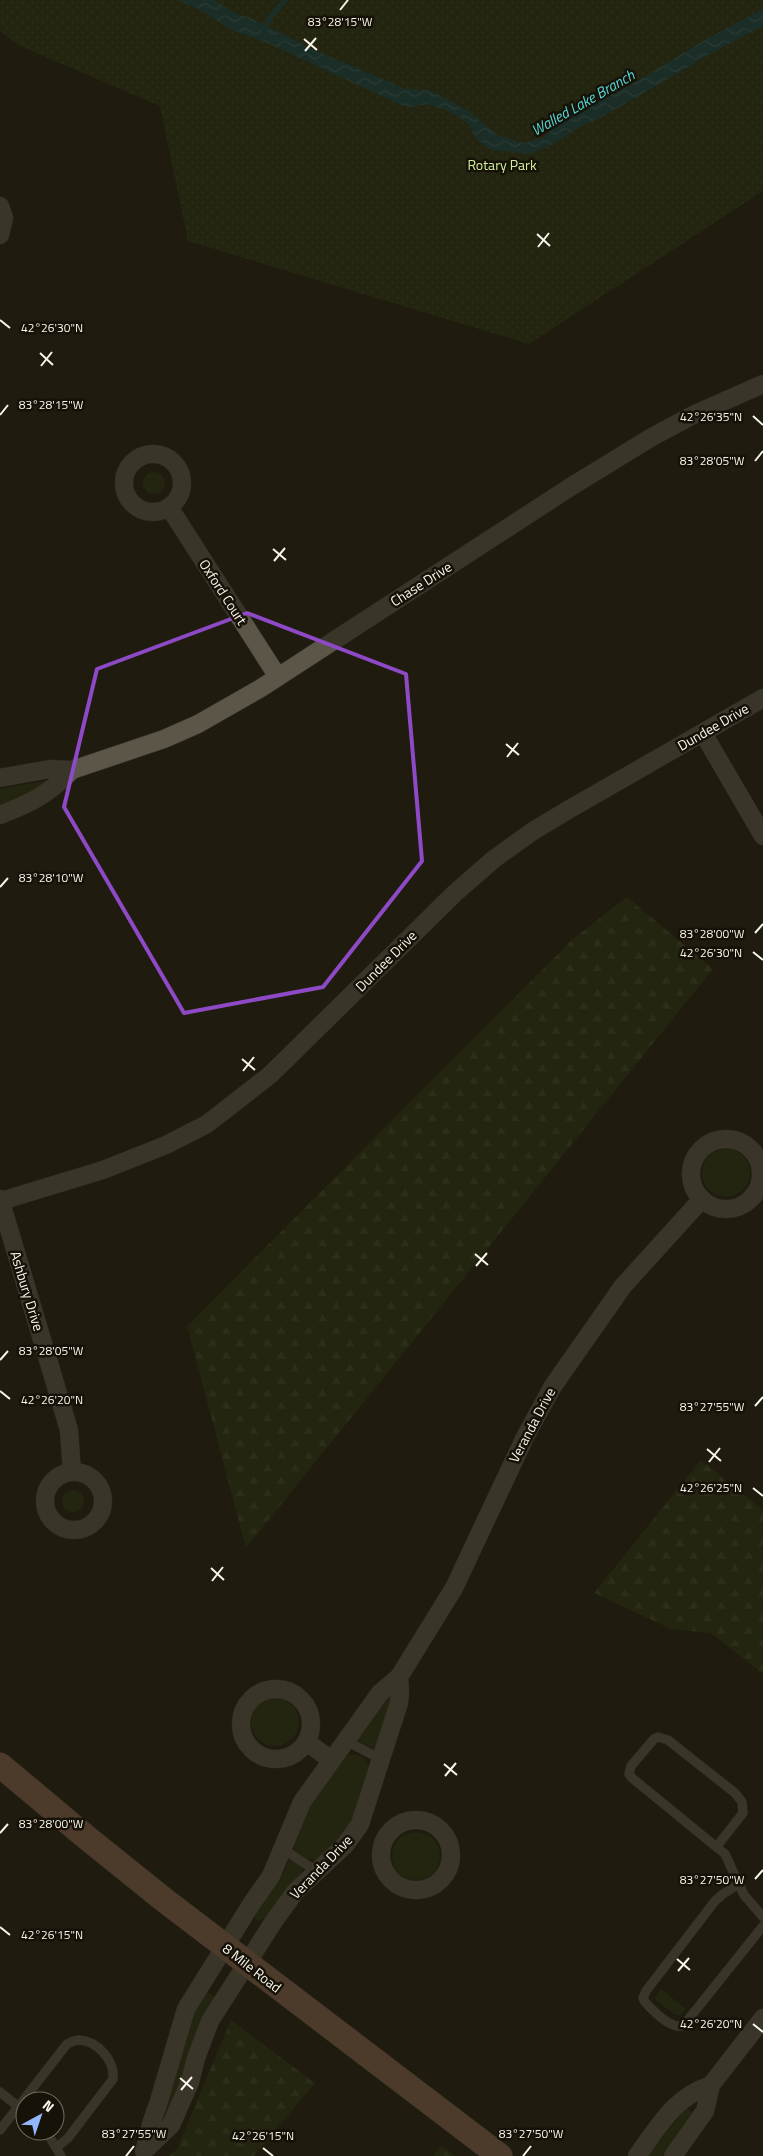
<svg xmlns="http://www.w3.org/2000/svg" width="763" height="2156" viewBox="0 0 763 2156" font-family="'Titillium Web',sans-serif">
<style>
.grass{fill:#283212}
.forest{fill:url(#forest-firs)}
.park{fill:url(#park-dots)}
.water{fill:url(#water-waves)}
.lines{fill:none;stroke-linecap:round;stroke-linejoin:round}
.stream{stroke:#154445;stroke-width:5.5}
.lane-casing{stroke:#393630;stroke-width:10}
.street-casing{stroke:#393630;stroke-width:19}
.secondary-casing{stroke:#393630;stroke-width:26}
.lane{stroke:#5c5649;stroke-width:9}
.street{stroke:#5c5649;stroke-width:18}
.secondary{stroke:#83614d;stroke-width:25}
.marked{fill:none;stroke:#8e4ac6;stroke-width:4;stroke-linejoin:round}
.ticks{fill:none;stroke:#f8f5ed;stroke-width:2}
.labels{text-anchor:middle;stroke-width:5;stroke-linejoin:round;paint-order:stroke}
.park-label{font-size:14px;fill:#d0ee9a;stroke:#161207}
.street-label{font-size:14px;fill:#f8f5ed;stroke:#161207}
.water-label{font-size:15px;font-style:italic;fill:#54d6d9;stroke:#161207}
.ticks-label{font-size:12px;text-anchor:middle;fill:#f8f5ed;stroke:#161207;stroke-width:5;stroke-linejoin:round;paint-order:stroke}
</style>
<defs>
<pattern id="forest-firs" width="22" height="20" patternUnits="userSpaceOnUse" patternTransform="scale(1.25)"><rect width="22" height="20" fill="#283212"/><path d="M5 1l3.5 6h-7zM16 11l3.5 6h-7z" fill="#3d4629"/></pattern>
<pattern id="park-dots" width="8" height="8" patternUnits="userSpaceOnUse" patternTransform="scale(1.25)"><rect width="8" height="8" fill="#283212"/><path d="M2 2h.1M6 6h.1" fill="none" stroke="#3d4629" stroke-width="1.8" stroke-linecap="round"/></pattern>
<pattern id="water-waves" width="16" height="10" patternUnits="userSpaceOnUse" patternTransform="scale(1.25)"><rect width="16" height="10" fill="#154445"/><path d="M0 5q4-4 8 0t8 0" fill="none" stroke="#386060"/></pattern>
</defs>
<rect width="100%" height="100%" fill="#1f1b0f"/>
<g class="grass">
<circle cx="154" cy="483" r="11"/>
<path d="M44,781L46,783L45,786L0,806V789Z"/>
<circle cx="726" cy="1173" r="24"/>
<circle cx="73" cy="1501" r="11"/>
<path d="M388,1694L392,1695L376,1749H374L357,1740Z"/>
<circle cx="275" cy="1722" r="24"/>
<path d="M355,1754C362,1757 367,1759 369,1766C373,1779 356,1815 349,1827C344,1836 332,1849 324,1855C319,1859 311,1860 305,1858C268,1847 334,1771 345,1756Z"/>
<circle cx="416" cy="1856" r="24"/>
<path d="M289,1860L302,1866V1872L289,1886L265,1918L257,1921L255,1918L257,1912L283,1875Z"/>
<path d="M661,1989L686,2009L681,2015L674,2014L657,2001L655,1998Z"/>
<path d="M208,1993L213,1995L215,1998L186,2061L175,2105L168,2119L157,2125L191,2017L204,1994Z"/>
<path d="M686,2108L692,2111L691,2118L662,2156H647Z"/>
</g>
<g class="forest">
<path d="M627,897L713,969L246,1548L187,1326L573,939Z"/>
<path d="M701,1460L763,1510V1674L711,1633L671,1629L594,1593Z"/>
<path d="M231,2020L315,2083L254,2156H169L177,2149Z"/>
<path d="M441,2146L455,2156H433Z"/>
</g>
<path class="park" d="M0,0H763V191L529,344L188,241L160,106L18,45L0,31Z"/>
<path class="water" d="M176,0H215L238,15L248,17L314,50L406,89L426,90L434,92L468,111L498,135L522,143L543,138L560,121L636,82L705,40L763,9V26L712,53L602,117L581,126L553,144L529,154L491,150L476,139L470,126L458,116L446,110L428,104L411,107L401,105L270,44L232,30L197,8Z"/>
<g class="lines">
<path class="stream" d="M263,33L269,19L285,0"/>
<g class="lane-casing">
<g id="lane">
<path d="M345,1740L382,1760"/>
<path d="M717,1846L743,1813L742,1802L735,1793L668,1740L658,1737L654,1739L631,1766L629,1774L632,1778L725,1854L744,1895L763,1917"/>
<path d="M282,1850L289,1853L316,1871"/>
<path d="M739,1884L723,1894L715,1901L646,1991L643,1998L645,2002C653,2011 671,2029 683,2026L763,1926"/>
<path d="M0,2092L25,2112"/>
<path d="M0,2130L67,2044C71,2042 75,2040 79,2040C98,2041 115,2061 113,2079L68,2138L57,2147"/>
<path d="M46,2131L61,2156"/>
</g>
</g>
<g class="street-casing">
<g id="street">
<path d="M0,206L4,218L0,235"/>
<circle cx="153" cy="483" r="29"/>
<path d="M169,507L278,677"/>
<path d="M703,733L763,836"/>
<path d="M0,778L50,769L72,770L164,739L198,724L261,688L572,486L652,437L693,415L763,384"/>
<path d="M0,815C31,803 49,794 72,770"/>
<circle cx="726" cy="1174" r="35"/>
<path d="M0,1199L69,1430L72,1472"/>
<path d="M1,1201L103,1170L166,1145L207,1124L270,1075L455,893L494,859L533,831L568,810L763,698"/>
<circle cx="74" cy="1501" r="29"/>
<circle cx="276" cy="1724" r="35"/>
<path d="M307,1742L331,1760"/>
<circle cx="416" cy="1855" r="35"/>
<path d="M145,2149L151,2124L159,2101L186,2009L252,1903L271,1876L302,1802L380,1693L399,1677L454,1588L526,1435L553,1386L623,1286L702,1199"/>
<path d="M144,2151L171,2125L190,2082L196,2058L210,2021L274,1921L295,1892L346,1844L360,1824L399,1703L400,1692L399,1677"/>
<path d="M637,2156C659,2126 674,2097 711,2085"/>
<path d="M673,2156L705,2111L711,2085L763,2018"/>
</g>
</g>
<g class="secondary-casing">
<path id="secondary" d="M0,1765L86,1837L163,1899L500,2156"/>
</g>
<use href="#lane" class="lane"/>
<use href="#street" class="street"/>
<use href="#secondary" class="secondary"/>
</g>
<path d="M0 0H763V2156H0ZM247,613L406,674L422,861L323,987L184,1013L64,807L97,669Z" fill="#1f1b0f" fill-opacity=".55" fill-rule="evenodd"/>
<path class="marked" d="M247,613L406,674L422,861L323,987L184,1013L64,807L97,669Z"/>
<path class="ticks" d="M340,10L348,0M304,39L317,50M305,51L316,38M537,234L550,246M538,247L549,233M0,320L10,328M40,353L53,365M41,366L52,352M0,415L8,405M753,416L763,425M755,461L763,451M273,549L286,560M274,561L285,548M506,744L519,755M507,757L518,743M0,887L8,878M755,933L763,924M753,952L763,960M242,1059L255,1070M243,1071L254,1057M475,1254L488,1265M476,1266L487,1253M0,1360L8,1351M0,1391L10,1399M755,1406L763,1397M707,1449L721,1461M709,1462L720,1448M753,1488L763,1496M211,1568L224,1580M212,1581L223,1567M444,1764L457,1775M445,1776L456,1763M0,1833L8,1824M755,1879L763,1870M0,1927L10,1935M677,1959L690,1970M678,1971L689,1958M753,2024L763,2032M180,2078L193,2089M181,2090L192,2077M263,2148L273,2156M126,2156L134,2146M523,2156L531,2146"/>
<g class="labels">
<g class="park-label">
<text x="502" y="170">Rotary Park</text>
</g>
<g class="street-label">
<text transform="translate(421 584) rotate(-33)" y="5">Chase Drive</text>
<text transform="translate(223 592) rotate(57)" y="5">Oxford Court</text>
<text transform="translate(713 727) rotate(-30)" y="5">Dundee Drive</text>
<text transform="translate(386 961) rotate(-45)" y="5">Dundee Drive</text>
<text transform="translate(27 1291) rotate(73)" y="5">Ashbury Drive</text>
<text transform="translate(532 1425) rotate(-62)" y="5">Veranda Drive</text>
<text transform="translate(321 1867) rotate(-46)" y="5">Veranda Drive</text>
<text transform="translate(252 1968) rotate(38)" y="5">8 Mile Road</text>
</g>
<g class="water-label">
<text transform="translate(583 103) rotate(-30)" y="5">Walled Lake Branch</text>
</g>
</g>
<g class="ticks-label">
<text x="340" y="26">83°28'15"W</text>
<text x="52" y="332">42°26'30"N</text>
<text x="51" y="409">83°28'15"W</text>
<text x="711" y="421">42°26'35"N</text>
<text x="712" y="465">83°28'05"W</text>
<text x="51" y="882">83°28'10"W</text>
<text x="712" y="938">83°28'00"W</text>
<text x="711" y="957">42°26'30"N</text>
<text x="51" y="1355">83°28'05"W</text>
<text x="52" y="1404">42°26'20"N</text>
<text x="712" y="1411">83°27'55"W</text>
<text x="711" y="1492">42°26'25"N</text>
<text x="51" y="1828">83°28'00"W</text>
<text x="712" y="1884">83°27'50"W</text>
<text x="52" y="1939">42°26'15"N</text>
<text x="711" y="2028">42°26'20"N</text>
<text x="134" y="2138">83°27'55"W</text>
<text x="531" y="2138">83°27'50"W</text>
<text x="263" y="2140">42°26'15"N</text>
</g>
<g transform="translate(40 2116) rotate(40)"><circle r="24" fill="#161207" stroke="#706d63"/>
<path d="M0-4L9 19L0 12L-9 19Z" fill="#92b7fd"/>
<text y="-8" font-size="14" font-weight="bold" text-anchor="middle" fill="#f8f5ed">N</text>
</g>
</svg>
